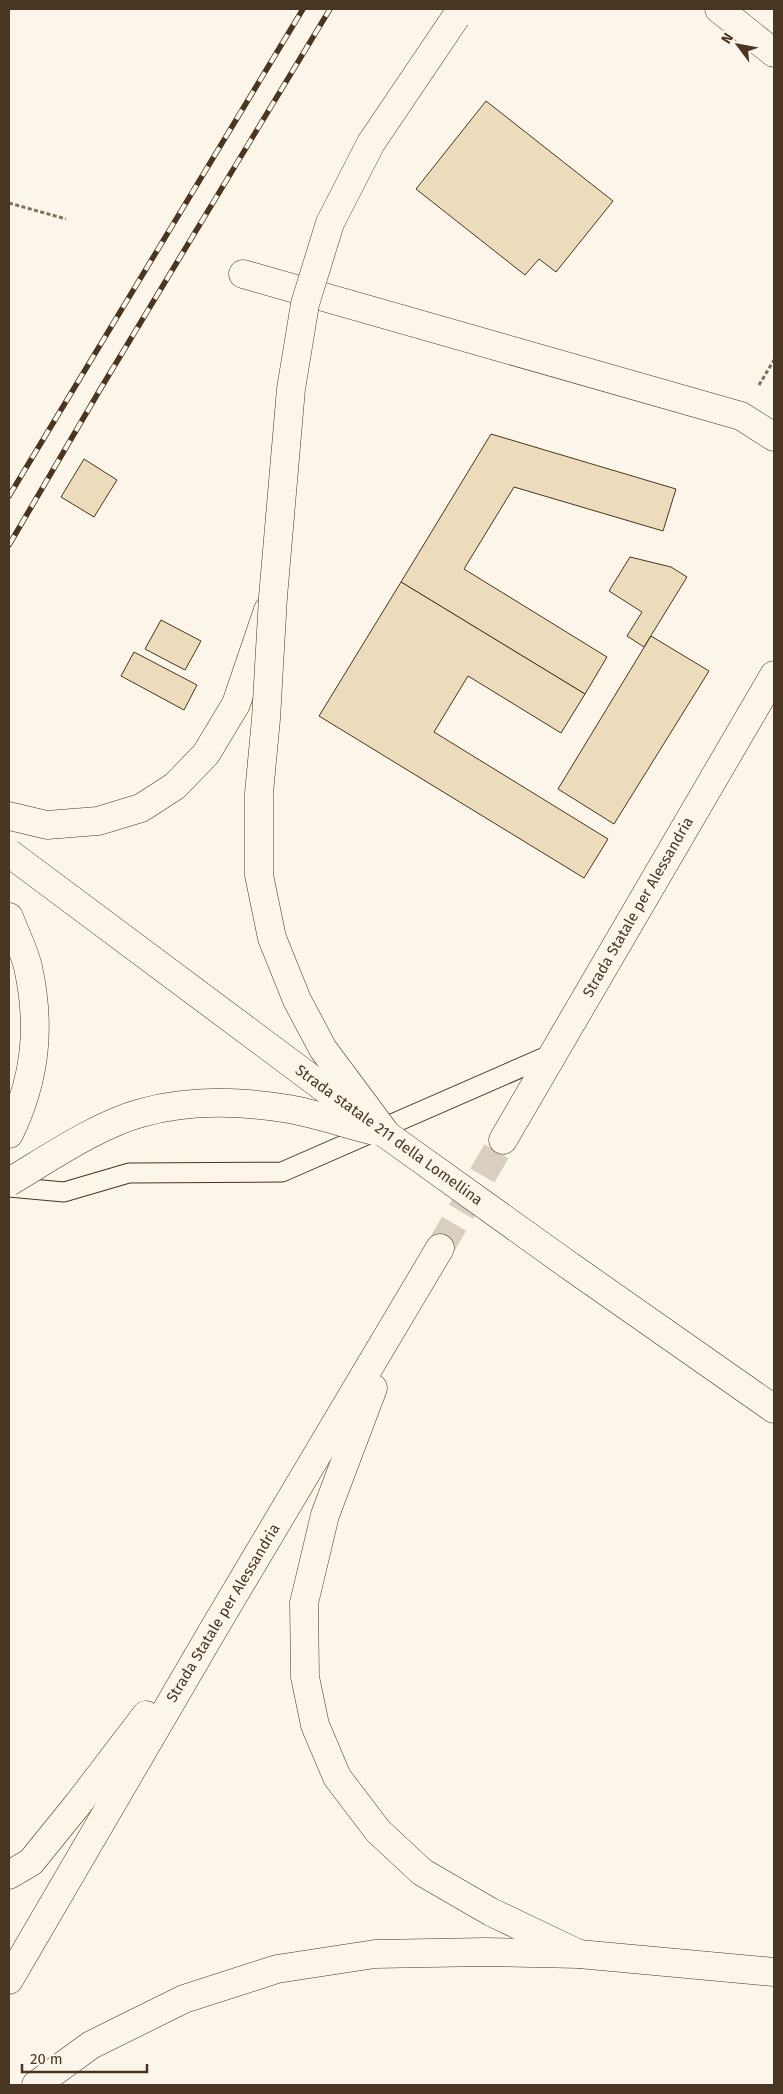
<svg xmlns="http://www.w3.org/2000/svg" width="783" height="2094" viewBox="0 0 783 2094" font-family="'Fira Sans',sans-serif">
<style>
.building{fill:#ecdcbc;stroke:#4a3520}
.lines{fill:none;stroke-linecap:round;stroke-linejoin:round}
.primary-tunnel{stroke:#d8cfc1;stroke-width:28;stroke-dasharray:28 14;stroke-linecap:butt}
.service-casing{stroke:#4a3520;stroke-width:21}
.minor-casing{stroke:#4a3520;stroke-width:29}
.primary-casing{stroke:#4a3520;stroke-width:29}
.motorway-casing{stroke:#4a3520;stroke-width:29}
.path{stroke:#7f6f5c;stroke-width:3;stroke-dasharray:4 2.5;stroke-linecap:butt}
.service{stroke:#fbf6e9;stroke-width:19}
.minor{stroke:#fbf6e9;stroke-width:28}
.primary{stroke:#fbf6e9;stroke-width:28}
.motorway{stroke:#fbf6e9;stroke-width:28}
.rail-casing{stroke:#4a3520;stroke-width:5.5}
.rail{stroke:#fbf6e9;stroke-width:4;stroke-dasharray:11;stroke-linecap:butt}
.primary-bridge-casing{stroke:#4a3520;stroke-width:29;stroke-linecap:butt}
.primary-bridge{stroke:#fbf6e9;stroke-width:28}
.labels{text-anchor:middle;stroke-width:4;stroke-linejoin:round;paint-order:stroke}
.street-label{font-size:15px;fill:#4a3520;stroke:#fbf6e9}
</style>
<rect width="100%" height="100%" fill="#fbf6e9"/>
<g class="building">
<path d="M486,101L613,201L556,272L539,259L525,275L416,189Z"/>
<path d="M491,434L676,489L663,531L514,487L464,569L607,657L585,694L401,582Z"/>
<path d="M84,459L117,480L94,517L61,497Z"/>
<path d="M630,557L671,567L687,577L644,647L627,636L642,612L609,591Z"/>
<path d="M401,582L585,694L561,733L468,676L434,732L608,839L584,878L319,716Z"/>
<path d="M161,620L201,641L185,670L145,649Z"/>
<path d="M651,636L709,671L614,824L558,789Z"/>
<path d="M134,652L197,685L184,710L121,676Z"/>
</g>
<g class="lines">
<path class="primary-tunnel" d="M440,1248L503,1140"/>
<g class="service-casing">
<path id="service" d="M9,1187L64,1192L129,1173L282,1172L552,1054"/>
</g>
<g class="minor-casing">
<path id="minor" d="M243,274L741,416L774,437"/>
</g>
<g class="primary-casing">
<g id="primary">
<path d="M9,816L47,825L98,821L141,808L175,786L206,754L236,704L268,610"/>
<path d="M9,917C15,933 24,950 28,967C41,1026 36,1079 9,1134"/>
<path d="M503,1140L774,675"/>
<path d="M567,1264L774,1409"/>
<path d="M373,1388L325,1515L304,1603L305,1677L315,1725L337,1777L378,1831L422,1872L491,1912L579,1954"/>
<path d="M9,1875L31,1862L78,1804L146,1715"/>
<path d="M9,1980L216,1625L440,1248"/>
<path d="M36,2085L91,2045L184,1999L277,1969L375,1954L485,1952L579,1954L774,1972"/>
</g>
</g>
<g class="motorway-casing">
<path id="motorway" d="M719,9L774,53"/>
</g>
<g class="path">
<path d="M9,203L66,219"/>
<path d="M759,385L774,360"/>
</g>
<use href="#service" class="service"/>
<use href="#minor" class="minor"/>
<use href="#primary" class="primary"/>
<use href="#motorway" class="motorway"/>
<g class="rail-casing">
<g id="rail">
<path d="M9,496L303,9"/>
<path d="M9,545L101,388L330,9"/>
</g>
</g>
<use href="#rail" class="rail"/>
<g class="primary-bridge-casing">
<g id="primary-bridge">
<path d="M9,853L387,1135L567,1264"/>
<path d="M387,1135L323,1049L297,1000L272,938L259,875V793L266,719L273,597L291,389L305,304L330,223L371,143L456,17"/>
<path d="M9,1182C48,1159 97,1125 141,1113C187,1100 241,1101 289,1109C317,1114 346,1124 374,1131"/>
</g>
</g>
<use href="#primary-bridge" class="primary-bridge"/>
</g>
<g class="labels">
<g class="street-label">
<text transform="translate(638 907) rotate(-60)" y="5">Strada Statale per Alessandria</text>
<text transform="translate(389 1135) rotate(36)" y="5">Strada statale 211 della Lomellina</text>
<text transform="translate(223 1613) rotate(-59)" y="5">Strada Statale per Alessandria</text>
</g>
</g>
<rect width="783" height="2094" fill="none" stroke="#4a3520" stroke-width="20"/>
<g transform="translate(738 45) rotate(302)" stroke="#fbf6e9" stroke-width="4" paint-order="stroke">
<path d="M0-4L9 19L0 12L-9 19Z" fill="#4a3520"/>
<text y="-8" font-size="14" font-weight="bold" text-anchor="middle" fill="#4a3520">N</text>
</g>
<path d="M22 2064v8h125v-8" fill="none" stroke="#4a3520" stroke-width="2.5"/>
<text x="30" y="2064" font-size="15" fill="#4a3520" stroke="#fbf6e9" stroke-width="4" paint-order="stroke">20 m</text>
</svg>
